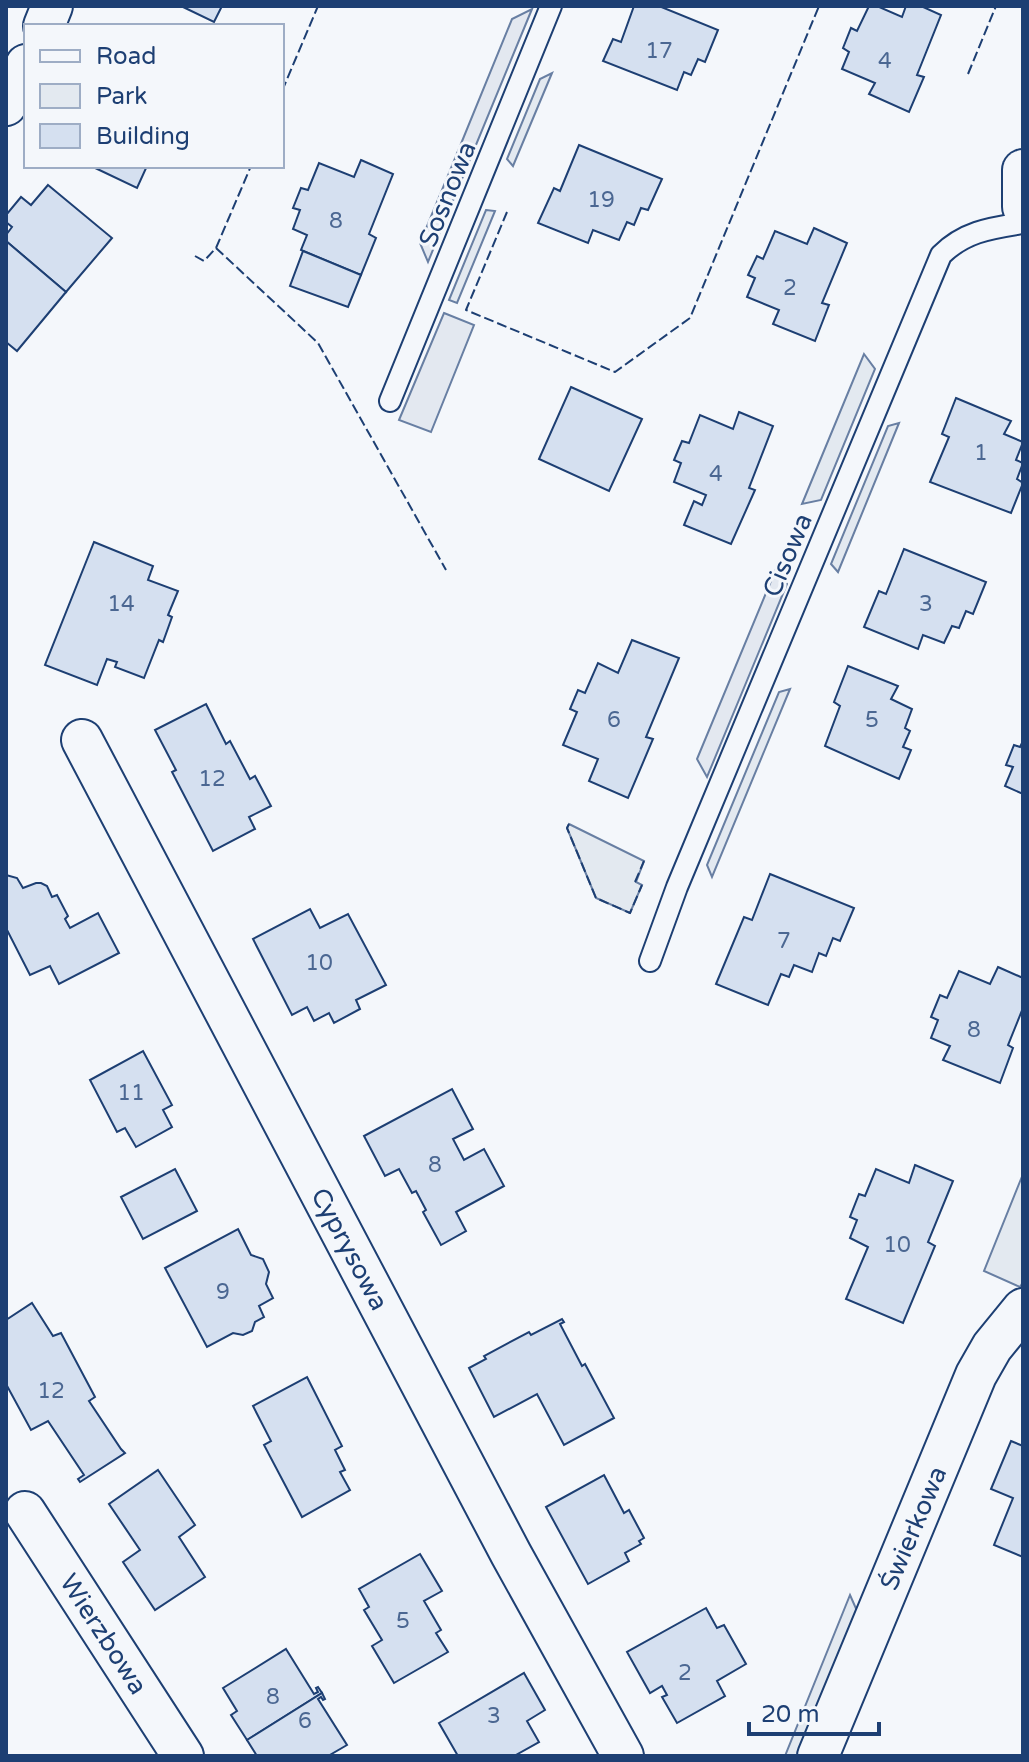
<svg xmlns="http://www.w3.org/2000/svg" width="1029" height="1762" viewBox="0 0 1029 1762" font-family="'Varela Round',sans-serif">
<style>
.green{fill:#e3e9f0;stroke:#687fa3;stroke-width:2}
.parking{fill:#e3e8f0;stroke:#687fa3;stroke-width:2}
.building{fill:#d5e0f0;stroke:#1d3f73;stroke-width:2}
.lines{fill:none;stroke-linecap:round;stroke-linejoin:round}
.service-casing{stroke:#1d3f73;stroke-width:24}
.minor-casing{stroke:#1d3f73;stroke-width:44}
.service{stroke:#f4f7fb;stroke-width:20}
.minor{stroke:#f4f7fb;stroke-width:40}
.fence{stroke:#1d3f73;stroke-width:2;stroke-dasharray:10 4;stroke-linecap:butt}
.labels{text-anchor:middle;stroke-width:6;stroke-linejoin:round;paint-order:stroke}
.number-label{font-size:22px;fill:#4b6792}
.street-label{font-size:26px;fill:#1d3f73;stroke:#f4f7fb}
</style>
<rect width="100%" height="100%" fill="#f4f7fb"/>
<g class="green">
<path d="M552,73L513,166L507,159L540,79Z"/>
<path d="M486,210L495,211L457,303L449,300Z"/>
<path d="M864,354L875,369L821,500L802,504Z"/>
<path d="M899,423L838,572L831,564L888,426Z"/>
<path d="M790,689L712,877L707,865L779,692Z"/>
<path d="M569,824L644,861L636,882L642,885L630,913L596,898L567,828Z"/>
<path d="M1023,1174V1282L1020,1287L984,1271Z"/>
<path d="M850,1595L858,1613L800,1756H785Z"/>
</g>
<g class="parking">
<path d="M532,9L452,203L428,262L420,243L447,178L512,19Z"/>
<path d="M444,313L474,325L431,432L399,420Z"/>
<path d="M776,569L787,584L707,777L697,759Z"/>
</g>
<g class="building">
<path d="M181,6H222L214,22Z"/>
<path d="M634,6H659L718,30L705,62L698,59L691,75L684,72L677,90L603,61L613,39L621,42Z"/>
<path d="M869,6H877L902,17L906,6H921L941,15L917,75L924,77L909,112L869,94L875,83L842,69L849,52L843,48L851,28L857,31Z"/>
<path d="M579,145L662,179L648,210L641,208L634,225L627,222L619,240L593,230L588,243L538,223L554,188L560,191Z"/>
<path d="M361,160L393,174L369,234L376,238L361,275L301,250L307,235L293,229L300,210L293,208L301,188L308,190L319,163L354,177Z"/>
<path d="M91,166H147L137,188Z"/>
<path d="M48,185L112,238L66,292L6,241V235L12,227L6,222V215L21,197L31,205Z"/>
<path d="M814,228L847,243L822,303L829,305L815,341L773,324L779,310L747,297L755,278L748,275L757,256L763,259L775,231L807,244Z"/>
<path d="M6,241L66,292L17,351L6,342Z"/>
<path d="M303,251L361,275L348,307L290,286Z"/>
<path d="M571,387L642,419L609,491L539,459Z"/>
<path d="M956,398L1011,421L1004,434L1023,442L1016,460L1023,463L1017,479L1023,483L1011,513L930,482L949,437L942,434Z"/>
<path d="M739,412L773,426L749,488L755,490L731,544L684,525L694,501L702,505L706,495L674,482L681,463L674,460L682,441L689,443L700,415L733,429Z"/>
<path d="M94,542L153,566L148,580L178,591L168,615L172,617L163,642L159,640L144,678L115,667L117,662L107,659L97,685L45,665Z"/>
<path d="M904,549L986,582L973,614L966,611L959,628L952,626L944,643L923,635L918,649L864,627L879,591L886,594Z"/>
<path d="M632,640L679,658L646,737L653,739L628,798L589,781L598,759L563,745L577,712L570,709L578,690L585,693L598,663L618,673Z"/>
<path d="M848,666L898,686L891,699L912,709L905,728L910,731L903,747L911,750L899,779L825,746L840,706L834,702Z"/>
<path d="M206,704L226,744L230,741L250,779L255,776L271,806L249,817L255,829L213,851L172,772L176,770L155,730Z"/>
<path d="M1023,741V794L1005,786L1013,767L1006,765L1014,745L1020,747Z"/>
<path d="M770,874L854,908L840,941L833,938L826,956L819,953L812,972L794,965L789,977L781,974L768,1005L716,984L744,917L752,920Z"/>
<path d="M6,875L17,878L23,888L36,883H41L47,886L52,897L57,895L68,916L65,919L70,928L98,913L119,953L59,984L50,966L30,975L6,928Z"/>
<path d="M310,909L320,928L348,914L386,985L356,1000L360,1009L334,1023L329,1013L314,1021L307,1007L292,1015L253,939Z"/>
<path d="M998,967L1023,978V1008L1008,1045L1013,1048L1000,1083L943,1060L950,1046L931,1038L938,1020L931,1017L940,995L947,998L959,971L990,984Z"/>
<path d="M143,1051L172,1105L163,1110L172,1127L136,1147L125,1128L117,1132L90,1080Z"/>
<path d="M452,1089L473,1129L453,1139L464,1160L484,1149L504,1186L456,1212L466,1231L441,1245L423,1212L426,1210L416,1191L412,1193L399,1169L385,1176L364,1136Z"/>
<path d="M915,1165L953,1181L928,1242L935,1246L903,1323L846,1299L868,1247L850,1238L857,1220L850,1217L859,1194L865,1196L876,1169L909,1183Z"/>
<path d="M175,1169L197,1211L143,1239L121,1197Z"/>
<path d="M238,1229L251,1255L263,1259L269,1272L266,1284L273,1298L259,1306L264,1317L255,1322L252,1331L243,1335L233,1333L207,1347L165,1268Z"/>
<path d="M32,1303L53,1336L61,1333L95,1397L89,1401L121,1449L125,1453L80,1482L78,1479L84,1475L48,1421L31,1430L6,1384V1320Z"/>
<path d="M562,1319L564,1322L560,1324L582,1366L585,1364L614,1418L564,1445L537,1394L494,1417L469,1368L486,1359L484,1356L529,1332L531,1335Z"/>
<path d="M307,1377L342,1446L335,1450L345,1470L340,1472L350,1490L302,1517L264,1445L271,1441L253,1406Z"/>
<path d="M1011,1441L1023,1446V1557L994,1545L1013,1498L991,1489Z"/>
<path d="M158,1470L195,1525L179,1537L205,1577L155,1610L123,1562L140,1550L109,1504Z"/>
<path d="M604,1475L624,1513L629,1510L644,1538L639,1541L641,1544L625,1553L629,1561L588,1584L546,1507Z"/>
<path d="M420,1554L442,1591L424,1601L441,1630L436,1633L448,1652L394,1683L372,1646L382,1640L364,1610L369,1607L359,1589Z"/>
<path d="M706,1608L717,1628L724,1625L746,1664L717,1681L725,1696L677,1723L662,1697L667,1695L662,1686L650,1693L627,1652Z"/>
<path d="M286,1649L314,1694L318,1692L316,1688L318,1687L322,1693L247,1740L231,1715L237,1711L223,1688Z"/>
<path d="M524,1673L545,1710L527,1721L539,1742L514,1756H458L439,1723Z"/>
<path d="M322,1693L325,1699L323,1700L321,1697L318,1699L347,1745L328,1756H257L247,1740Z"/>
</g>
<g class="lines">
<g class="service-casing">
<g id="service">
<path d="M390,401L551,6"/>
<path d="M650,961L677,887L941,255C965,231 992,228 1023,223"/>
</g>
</g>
<g class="minor-casing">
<g id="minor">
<path d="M44,26L52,6"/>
<path d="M6,105L14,92L26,65"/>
<path d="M1023,170V207"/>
<path d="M82,740L511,1554L623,1756"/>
<path d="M25,1512L183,1756"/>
<path d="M818,1756L976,1375L992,1347L1023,1309"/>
</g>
</g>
<use href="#service" class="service"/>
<use href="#minor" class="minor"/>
<g class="fence">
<path d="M968,74L996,6"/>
<path d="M282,91L318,6"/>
<path d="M507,212L466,310L615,372L690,318L819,6"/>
<path d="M216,248L318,343L446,570"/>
<path d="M195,256L204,261L216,248L251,166"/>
<path d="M569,824L567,828L596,898L630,913L642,885"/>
<path d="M635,882L644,861"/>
</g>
</g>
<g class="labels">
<g class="number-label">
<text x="659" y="58">17</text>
<text x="885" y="68">4</text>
<text x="601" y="207">19</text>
<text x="336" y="228">8</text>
<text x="790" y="295">2</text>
<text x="981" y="460">1</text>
<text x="716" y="481">4</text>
<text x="121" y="611">14</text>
<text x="926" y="611">3</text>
<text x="614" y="727">6</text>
<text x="872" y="727">5</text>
<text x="212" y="786">12</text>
<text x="784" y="948">7</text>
<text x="319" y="970">10</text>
<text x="974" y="1037">8</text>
<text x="131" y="1100">11</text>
<text x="435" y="1172">8</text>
<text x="897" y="1252">10</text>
<text x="223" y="1299">9</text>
<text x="51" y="1398">12</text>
<text x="403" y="1628">5</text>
<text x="685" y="1680">2</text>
<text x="273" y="1704">8</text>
<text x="494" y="1723">3</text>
<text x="305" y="1728">6</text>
</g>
<g class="street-label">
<text transform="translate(447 194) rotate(-68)" y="9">Sosnowa</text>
<text transform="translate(787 555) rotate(-67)" y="9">Cisowa</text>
<text transform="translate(350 1249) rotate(62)" y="9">Cyprysowa</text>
<text transform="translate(913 1528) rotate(-67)" y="9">Świerkowa</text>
<text transform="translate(104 1634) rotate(57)" y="9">Wierzbowa</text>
</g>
</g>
<rect width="1029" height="1762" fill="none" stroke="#1d3f73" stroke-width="16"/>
<rect x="24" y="24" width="260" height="144" fill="#f4f7fb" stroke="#9eadc5" stroke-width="2"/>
<rect x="40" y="50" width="40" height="12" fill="#f4f7fb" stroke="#9eadc5" stroke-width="2"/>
<text x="96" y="64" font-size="24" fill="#1d3f73">Road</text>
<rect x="40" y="84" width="40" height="24" fill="#e3e9f0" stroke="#9eadc5" stroke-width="2"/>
<text x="96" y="104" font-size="24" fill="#1d3f73">Park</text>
<rect x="40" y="124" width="40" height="24" fill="#d5e0f0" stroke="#9eadc5" stroke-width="2"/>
<text x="96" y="144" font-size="24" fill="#1d3f73">Building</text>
<path d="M749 1722v12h130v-12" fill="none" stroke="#1d3f73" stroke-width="4"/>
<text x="761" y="1722" font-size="24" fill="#1d3f73" stroke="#f4f7fb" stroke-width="6" paint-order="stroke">20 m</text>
</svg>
